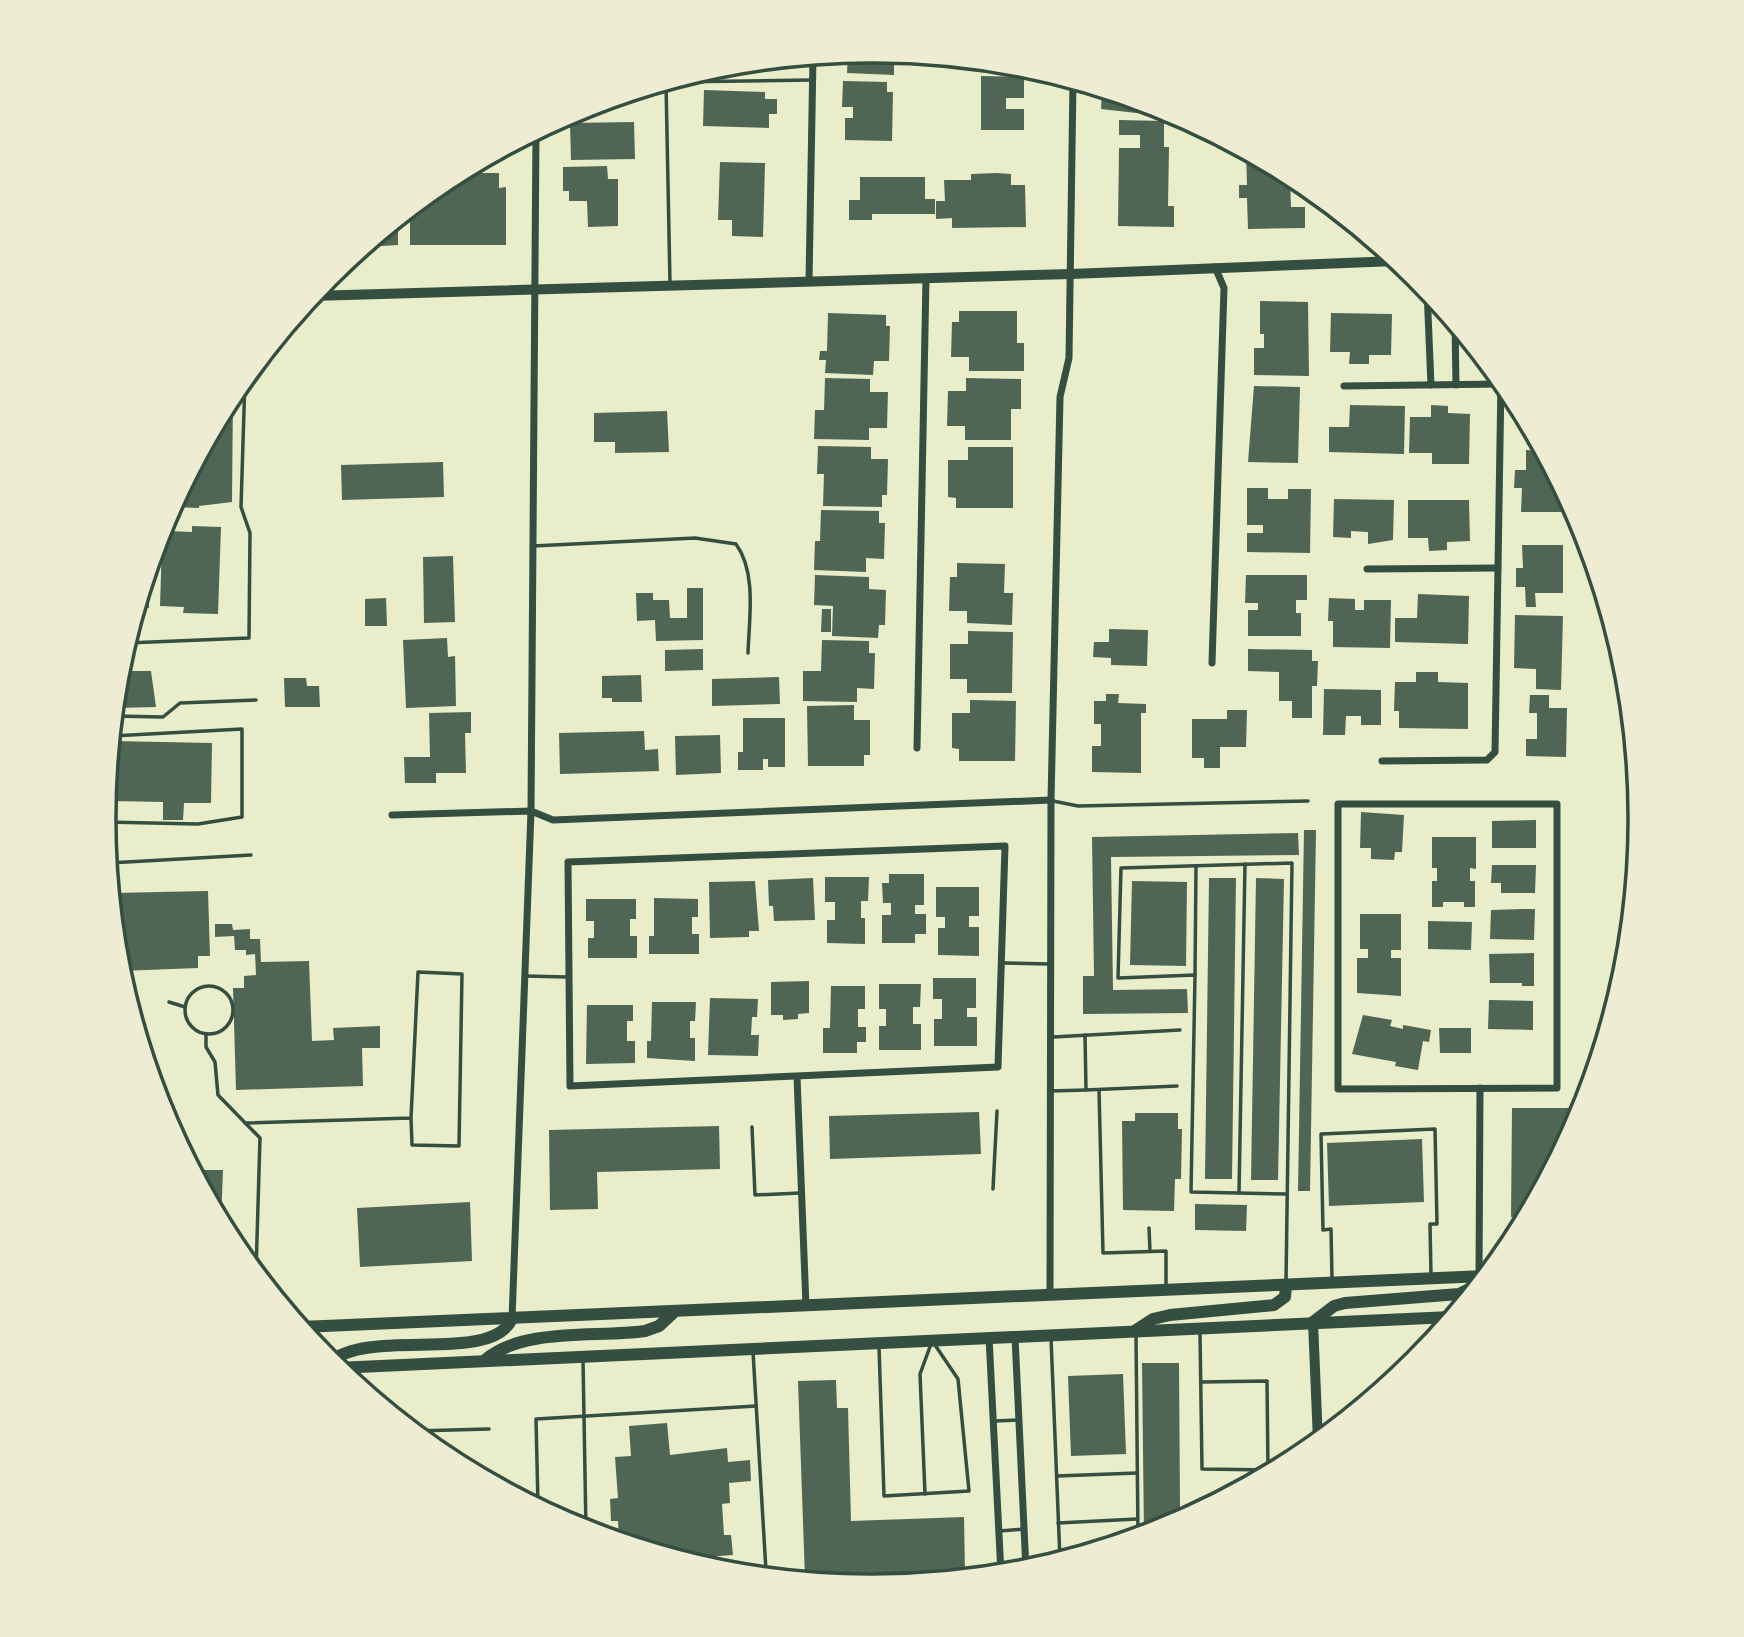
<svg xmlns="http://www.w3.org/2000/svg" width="1744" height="1637" viewBox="0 0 1744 1637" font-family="Manrope,sans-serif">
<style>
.building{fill:#4f6655}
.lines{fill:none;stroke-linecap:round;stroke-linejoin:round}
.service{stroke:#344e41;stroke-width:3.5}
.minor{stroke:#344e41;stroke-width:7}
.tertiary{stroke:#344e41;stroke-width:10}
.primary{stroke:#344e41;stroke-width:12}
.rim{fill:none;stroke:#344e41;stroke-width:3.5}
</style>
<rect width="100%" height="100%" fill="#e9edc9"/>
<g class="building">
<path d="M866,51L894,53V75L847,73L848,53Z"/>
<path d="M977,61L1017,65V67L977,68Z"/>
<path d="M981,76L1024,77V98H1006V109H1024V130H981Z"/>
<path d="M843,81L887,82V92H893L892,141L845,140V118H853V107H842Z"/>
<path d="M704,90L765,92V99H777V114H769V128L703,126Z"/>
<path d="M1102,90L1163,108V116L1101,109Z"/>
<path d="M1119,120L1164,121V147H1169L1168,206H1174V227L1118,226L1119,148H1140V135H1119Z"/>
<path d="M634,122L635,159L571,160L570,123Z"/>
<path d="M1246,152L1294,178H1290L1291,207H1305V228L1248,229L1247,198H1239V185H1247Z"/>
<path d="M720,162L765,163L763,237L732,236V220H718Z"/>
<path d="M607,166L608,179H618V226L588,227L587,201H569V191H563V167Z"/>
<path d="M480,173H499V188L506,187V245H410V209L455,175Z"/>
<path d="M997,173L1011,174V185H1025L1026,227L952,228V218L936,219V201H945L944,180H971V174Z"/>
<path d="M860,177H925V199H935V214H872V220H849V200H860Z"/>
<path d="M398,220V245L365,247Z"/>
<path d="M1260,301L1308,302L1309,376L1254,375V348H1264V334H1260Z"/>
<path d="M959,311H1017V343H1024V371H969V357H951L952,322H959Z"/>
<path d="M828,313L886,315V326H890L889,361H874L873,375L825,373L826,360H819L820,351H827Z"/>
<path d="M1331,313L1392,314L1391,355H1369V364H1349L1350,352H1330Z"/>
<path d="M825,378L870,379V392H888L887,428H869V440L814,439L815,410H824Z"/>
<path d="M966,378L1021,379V409H1011V440H965V426H947L948,391H966Z"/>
<path d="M1254,386L1300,387L1298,463L1248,462Z"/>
<path d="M233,393L232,502L199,506V508L172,507Z"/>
<path d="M1350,405L1405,406L1404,454L1329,452V427H1349Z"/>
<path d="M1431,405L1448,406V413L1470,414L1469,464H1432V453H1409L1410,417H1431Z"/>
<path d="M1518,406L1527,424L1539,445H1527V424H1517Z"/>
<path d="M667,411L669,452L615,453V442H594V413Z"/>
<path d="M818,446L871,447V459H888L887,495H882V507L823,506L824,474H817Z"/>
<path d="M968,447H1013V508H956V498L948,497V460H968Z"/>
<path d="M1526,450L1542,451L1564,492V512H1521L1522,488H1514L1515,470H1526Z"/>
<path d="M443,462L444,497L342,500L341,465Z"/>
<path d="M1247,488H1268V499H1288V489H1311L1310,553L1247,552V533H1263V525H1247Z"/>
<path d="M1334,499L1394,500L1393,540L1368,544V532L1351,531V538L1333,537Z"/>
<path d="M1408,500H1469L1470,541L1447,542V550L1429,551L1428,538H1408Z"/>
<path d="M821,510L879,511V523H885L884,559L866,558V572L814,570L815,541H820Z"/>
<path d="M192,526L221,527L218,614L183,613L184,607L160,606L162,543H167L168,531L192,532Z"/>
<path d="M1522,545H1563V593H1535L1536,607H1526L1525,587H1516V568H1523Z"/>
<path d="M453,556L455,622L424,623L423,557Z"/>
<path d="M957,563L1005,564L1004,593H1013L1012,625L967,623V611H949L950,577H957Z"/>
<path d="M148,572L149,608H137Z"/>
<path d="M815,575L869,577V589L886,590L885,625H879L878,638L832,636L833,606L814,605Z"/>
<path d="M1246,575H1307V600H1296V613H1301V636H1248V610H1258V603H1245Z"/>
<path d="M687,588H703V640L656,641L655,620L637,621L636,593H653V600H669L670,618H687Z"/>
<path d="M1418,594L1469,596L1468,644L1395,642V618H1417Z"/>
<path d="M386,598L387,626H365V599Z"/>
<path d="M1329,598L1355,599V610H1364V600H1391L1390,648L1333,647V621H1328Z"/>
<path d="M822,609H831V632H821Z"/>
<path d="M1515,615L1563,616L1561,690L1536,689V669L1514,668Z"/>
<path d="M1109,629L1148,630L1147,666L1111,665V658L1093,657L1094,642H1109Z"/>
<path d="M968,631L1013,632L1012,693H967V679H950V644H968Z"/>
<path d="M447,638L448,657L455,656L456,706L406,708L403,640Z"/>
<path d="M822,640L869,641V653H875L874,689L857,688V702L803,701V671H821Z"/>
<path d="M703,649V670L665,671V650Z"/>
<path d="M1248,649L1312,650V661H1318L1317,686H1312V718H1292V701H1279V672L1248,671Z"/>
<path d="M119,671H151L156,707L115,708Z"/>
<path d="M1416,672H1438V682L1468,683V729L1399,728V711H1394L1395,682H1416Z"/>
<path d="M641,675L642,702H612V698H602V676Z"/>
<path d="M779,677L780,704L712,706V679Z"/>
<path d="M284,678H306L307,686H319L320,707H285Z"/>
<path d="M1324,689L1381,690V725H1361V716H1346L1345,735H1323Z"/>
<path d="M1106,694H1119L1118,703L1146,704V713H1141V773L1092,772V746H1101V724H1094V701H1106Z"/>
<path d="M1530,695H1549V708H1567L1566,757L1526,756V739H1537V713H1529Z"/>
<path d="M970,700L1016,701L1015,761H959V749L952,748V713H970Z"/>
<path d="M854,705V720H870V755H864V766H808L807,706Z"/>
<path d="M1227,710H1247L1246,747H1220V768H1204V758H1192V719H1227Z"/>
<path d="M471,712V733H465L466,773H436V783H405L404,757H430L429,713Z"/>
<path d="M743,718H785V767H768V759H763V770H738V752H743Z"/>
<path d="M644,731L645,750L658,749L659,771L560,774L559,733Z"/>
<path d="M720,735L721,773L676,775L675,736Z"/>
<path d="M112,741L212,743L211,803H184L183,820H163V802L110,801Z"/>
<path d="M1361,812L1404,815L1402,852H1395L1394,860L1371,859V848H1360Z"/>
<path d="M1536,820V848H1492V821Z"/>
<path d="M1304,830H1316L1310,1191H1298Z"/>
<path d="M1298,833L1299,855L1111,857L1113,990L1187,989L1188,1013L1083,1014V976H1094L1092,837Z"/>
<path d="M1432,837H1476V869L1470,868V881H1475V907H1464V902H1443V907H1432V881H1437V868H1432Z"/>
<path d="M1492,865H1536L1535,893H1501V883H1491Z"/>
<path d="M889,874H924V905H915V914H926V934H915V943H882V915H891V903H883L882,883H889Z"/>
<path d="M825,877H869L868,901H861V918H865V944L827,943V920H835V902H825Z"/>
<path d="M813,878L815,920L774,921L773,906H769L768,880Z"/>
<path d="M1209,878H1236L1232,1179H1205Z"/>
<path d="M1256,878L1284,879L1278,1180H1251Z"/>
<path d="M755,881L759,931H749V937L710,938L709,882Z"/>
<path d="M1132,881L1187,882L1186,966L1130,965Z"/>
<path d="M936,887H979V916H969V927H979V956L938,955V928H945V917H936Z"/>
<path d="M208,891L210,956H198V968L120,971L112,893Z"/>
<path d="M654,898L698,899V917H692V934H699V954H649V936H654Z"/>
<path d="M586,899H636V919H630V936H637V958H588V938H594V921H586Z"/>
<path d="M1523,909H1535L1534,940L1490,939L1491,910Z"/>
<path d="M1360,914H1401V950H1391V958H1401V996L1357,993V958H1368V949H1360Z"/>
<path d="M1428,921L1472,922L1471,950L1428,949Z"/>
<path d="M215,924H232L233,930L250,929V939H260L261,962L309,961L312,1041L334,1040L333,1028L380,1026V1048H362L363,1086L236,1090L233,988H244V976L256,975L255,954L246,955V950H235L234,936L215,937Z"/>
<path d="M1534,953V986H1522V983H1490L1489,954Z"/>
<path d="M933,978H976V1008H967V1017H977V1046H934V1019H942V999H933Z"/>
<path d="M809,981V1013L798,1014V1019L783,1020V1015H771V982Z"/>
<path d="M879,984H921L920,1007H913V1024H921V1050H879V1026H886V1009H879Z"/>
<path d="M831,986H865V1009H858V1027H866V1042H857V1053H823V1028H830Z"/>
<path d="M710,998L758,999L757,1017H752L751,1035H759L758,1056L708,1055Z"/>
<path d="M1489,1000L1533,1001V1030L1488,1029Z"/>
<path d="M652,1002H696L695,1021H690V1038H695V1061L647,1058V1041H651Z"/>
<path d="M587,1005H633V1021H627V1041H635V1063L586,1064Z"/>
<path d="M1363,1015L1392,1020L1390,1026L1403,1029V1025L1431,1030L1429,1042L1423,1041L1418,1070L1395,1066L1396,1062L1352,1054Z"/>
<path d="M1439,1028H1471V1053H1440Z"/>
<path d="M1512,1108H1573V1129L1525,1218L1511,1217Z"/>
<path d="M979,1112L981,1154L830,1159L829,1116Z"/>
<path d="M1135,1113H1178V1129H1182L1181,1179H1175L1174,1211L1123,1210L1122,1121H1135Z"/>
<path d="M719,1126L720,1169L597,1172L598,1209L550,1210L549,1130Z"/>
<path d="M1422,1139L1424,1202L1329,1206L1327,1143Z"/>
<path d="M202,1170H223L221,1221L201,1185Z"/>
<path d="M470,1202L472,1261L360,1267L357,1208Z"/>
<path d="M1195,1204L1247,1205L1246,1231L1195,1230Z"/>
<path d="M1142,1363H1179L1180,1507H1205L1165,1528L1144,1535Z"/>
<path d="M1123,1374L1126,1454L1071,1456L1068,1376Z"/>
<path d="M836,1380L837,1408H848L851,1521L964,1517L965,1574L805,1578L798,1381Z"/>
<path d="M667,1423L670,1455L727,1448L728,1462L750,1460L751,1481L729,1483L730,1503L722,1504L724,1535H731L733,1555L680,1559L619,1540L618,1521H611L610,1499L618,1498L615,1457L631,1456L629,1426Z"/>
</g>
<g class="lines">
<g class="service">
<path d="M669,82L812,80"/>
<path d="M666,83L670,284"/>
<path d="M533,546L695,538L736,544C757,573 749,619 748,653"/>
<path d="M127,643L249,638L250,533L241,507L245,378"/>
<path d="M114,716L163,717L180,703L256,700"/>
<path d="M1053,801L1078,806L1308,801"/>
<path d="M105,822L198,824L242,817V729L112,736"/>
<path d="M109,863L251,855"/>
<path d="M1003,963L1050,964"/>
<path d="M1195,975L1196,866"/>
<path d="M526,976L567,977"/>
<circle cx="209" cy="1010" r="24"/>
<path d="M169,1002L185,1007"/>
<path d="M206,1034V1047L215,1062L218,1095L260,1138L256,1272"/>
<path d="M1085,1035L1086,1090L1177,1086"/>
<path d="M1053,1037L1180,1030"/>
<path d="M1099,1090L1103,1253L1166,1251V1288"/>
<path d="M1050,1091L1086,1090"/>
<path d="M245,1123L411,1118L412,1145L459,1146L462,974L418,972L411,1118"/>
<path d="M752,1127L755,1195L800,1193"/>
<path d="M180,1141V1145"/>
<path d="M993,1189L997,1111"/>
<path d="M1239,1193L1245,864"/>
<path d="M1149,1228L1150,1251"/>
<path d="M1332,1278L1331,1229L1323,1230L1321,1134L1435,1129L1437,1224H1430L1431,1275"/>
<path d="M1286,1281L1292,863L1121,868L1118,978L1195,975L1191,1192L1287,1194"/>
<path d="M1200,1333L1202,1469L1273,1470"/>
<path d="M1136,1335L1138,1536"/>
<path d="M1051,1338L1060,1560"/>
<path d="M879,1347L884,1496L969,1491L958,1379L935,1345"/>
<path d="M583,1360L586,1530"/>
<path d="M1201,1382L1267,1381L1268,1470"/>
<path d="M995,1421L1019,1420"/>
<path d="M414,1431L489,1429"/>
<path d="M1057,1476L1137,1473"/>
<path d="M925,1494L920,1374L931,1344"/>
<path d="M538,1506L536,1419L756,1406"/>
<path d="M1058,1523L1137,1519"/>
<path d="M1000,1531L1024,1529"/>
<path d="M735,1573L766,1571L753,1352"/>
</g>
<g class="minor">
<path d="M510,145H517"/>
<path d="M809,282L813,57"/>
<path d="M1427,290L1431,385"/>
<path d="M1455,324L1456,385"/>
<path d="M1344,386L1501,384"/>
<path d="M1367,569L1498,568"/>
<path d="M1212,663L1224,288L1215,267"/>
<path d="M917,748L926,278"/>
<path d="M1382,761L1487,760L1495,752L1501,381"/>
<path d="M1338,804H1557V1088L1338,1089Z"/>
<path d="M392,815L531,811L553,820L1051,800"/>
<path d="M1005,846L998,1067L570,1086L568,862Z"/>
<path d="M797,1077L806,1306"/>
<path d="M1479,1277L1480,1088"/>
<path d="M1050,1294L1051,800L1060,397L1069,358L1073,81"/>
<path d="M512,1319L531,811L536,132"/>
<path d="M989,1337L1001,1574"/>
<path d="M1015,1337L1026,1570"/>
</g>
<g class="tertiary">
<path d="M312,296L1071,274L1396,261"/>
<path d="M1313,1322L1318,1441"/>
</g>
<g class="primary">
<path d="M1313,1322L1334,1306L1345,1303L1459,1294L1475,1286L1479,1277"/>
<path d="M301,1327L1485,1276"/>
<path d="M1136,1330L1153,1319L1170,1315L1274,1305L1285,1297L1286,1286"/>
<path d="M485,1360C524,1327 596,1338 645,1331L659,1326L673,1313"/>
<path d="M330,1362C371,1327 490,1365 512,1319"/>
<path d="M337,1368L1451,1317"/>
</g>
</g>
<path d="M0 0H1744V1637H0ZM871 63H873A755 755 0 0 1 1628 818V819A755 755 0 0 1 873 1574H871A755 755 0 0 1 116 819V818A755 755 0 0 1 871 63Z" fill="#eeecd3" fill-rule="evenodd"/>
<path class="rim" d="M871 63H873A755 755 0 0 1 1628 818V819A755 755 0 0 1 873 1574H871A755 755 0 0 1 116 819V818A755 755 0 0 1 871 63Z"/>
</svg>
